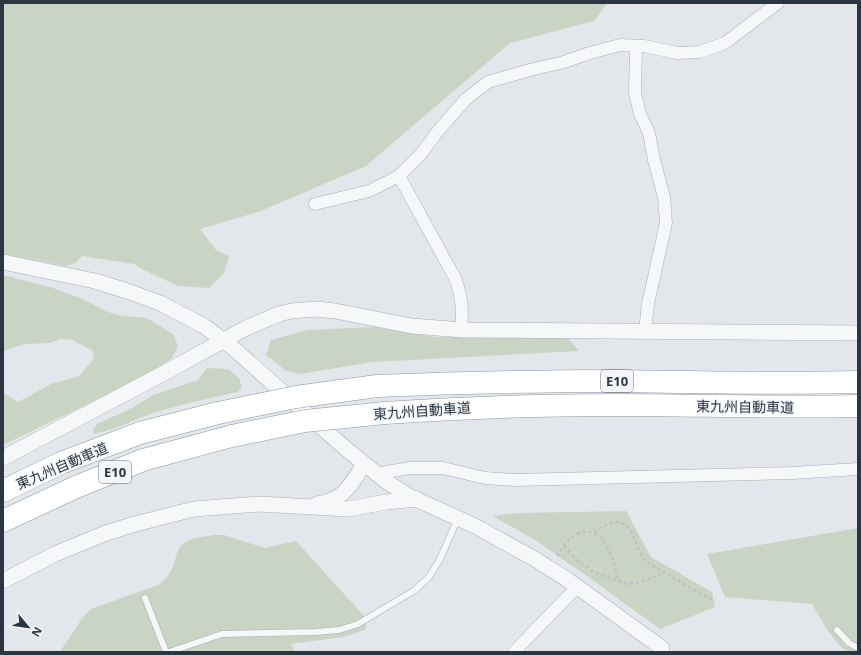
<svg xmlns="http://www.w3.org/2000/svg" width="861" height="655" viewBox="0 0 861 655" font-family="'Noto Sans','Noto Sans JP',sans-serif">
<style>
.green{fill:#cad4c4}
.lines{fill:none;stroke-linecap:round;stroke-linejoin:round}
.service-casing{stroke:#a8aeb5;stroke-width:7}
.minor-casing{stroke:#a8aeb5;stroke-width:13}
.tertiary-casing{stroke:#a8aeb5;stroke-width:16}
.motorway-casing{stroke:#8b95a1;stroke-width:23}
.path{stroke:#bdc1c6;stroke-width:2.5;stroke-dasharray:3 3;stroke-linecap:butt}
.service{stroke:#f6f7f9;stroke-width:6}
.minor{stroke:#f6f7f9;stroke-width:12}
.tertiary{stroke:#f6f7f9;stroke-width:15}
.motorway{stroke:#fff;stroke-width:22}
.motorway-bridge-casing{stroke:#8b95a1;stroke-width:23;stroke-linecap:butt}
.motorway-bridge{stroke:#fff;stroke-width:22}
.labels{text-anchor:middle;stroke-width:3;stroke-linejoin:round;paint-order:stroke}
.shield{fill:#f3f5f8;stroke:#676f79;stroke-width:1}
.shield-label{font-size:13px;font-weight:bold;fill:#2b3642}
.street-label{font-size:14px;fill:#2b3642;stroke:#f3f5f8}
</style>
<rect width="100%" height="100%" fill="#e3e7eb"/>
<g class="green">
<path d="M3,3H607L594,21L510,43L366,166L261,211L200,229L216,250L229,256L224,273L209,288L178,286L144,270L134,264L82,256L75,263L66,266L3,254Z"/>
<path d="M3,275L53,288L83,299L105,311L121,316L147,318L173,334L178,346L172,358L145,376L3,445V393L18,402L51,384L79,376L92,361L94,355L92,350L72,340L60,339L51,343L24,344L9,349L3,352Z"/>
<path d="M374,327L435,337L566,336L579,351L373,362L300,374L286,371L266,355L271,340L308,330Z"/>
<path d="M207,368L228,369L239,378L242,387L238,392C208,398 179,405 150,414C132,421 114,430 94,434L93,429L97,424L134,407L153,395L198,380Z"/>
<path d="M626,511L651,557L712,592L715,607L660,629L584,574L535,540L493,516L518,513Z"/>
<path d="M858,528V652C855,652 851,653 848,652C837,648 818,615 812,604L725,597L707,554Z"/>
<path d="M214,535H224L265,548L296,541L365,617L366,629L344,637L291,644L295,652H59C71,639 78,620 91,609L158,585C179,572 172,552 184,543C192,537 205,537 214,535Z"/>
</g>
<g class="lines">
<g class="service-casing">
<g id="service">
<path d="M145,598L166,652"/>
<path d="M837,630L849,643L858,648"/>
<path d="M169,652L222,634L315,632L339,630L358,624L415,590L429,577L440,559L458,518"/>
</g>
</g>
<g class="minor-casing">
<g id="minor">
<path d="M636,46L635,93L640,114L649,133L654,160L664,197L666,223L648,304L645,331"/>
<path d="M399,176L456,280C462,300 463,309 461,330"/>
<path d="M315,204L369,191L399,176L421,154L438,131L466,99L488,82L530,70L564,62L590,53L620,45L644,46L678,53L700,52L725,43L778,3"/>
<path d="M375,474L410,468H443L485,478L515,480L792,473L858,469"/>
<path d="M514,652L577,587"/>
</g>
</g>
<g class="tertiary-casing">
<g id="tertiary">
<path d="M3,262L95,281L127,291L160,303L204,326L232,347L345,448L387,482L409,496L475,526L533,558L565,578L662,648"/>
<path d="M3,458L166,372L246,328L279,314L291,311L316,309L335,311L412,326L463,330L858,333"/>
<path d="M317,504C344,500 350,486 364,464"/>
<path d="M3,581L55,554L106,533L135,524L194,509L259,504L348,509L386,502L417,499"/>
</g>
</g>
<g class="motorway-casing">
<g id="motorway">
<path d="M377,386C456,383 534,381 613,381C695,382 776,384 858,382"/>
<path d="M385,413C462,408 539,405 615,405C696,405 777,408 858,406"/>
<path d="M3,491L61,463L140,433L218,413"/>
<path d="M3,521L76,487L143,460L232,436"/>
</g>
</g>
<g class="path">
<path d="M594,532C608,522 623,515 633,535C637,544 639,553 645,561L708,598L716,599"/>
<path d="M564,546L577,560L593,572L624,583C637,586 653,577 665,572"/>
<path d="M557,556C562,549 566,541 572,537C601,517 615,558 617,580"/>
</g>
<use href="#service" class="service"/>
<use href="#minor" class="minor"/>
<use href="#tertiary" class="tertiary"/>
<use href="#motorway" class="motorway"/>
<g class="motorway-bridge-casing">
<g id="motorway-bridge">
<path d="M218,413L296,397L377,386"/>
<path d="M232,436L305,421L385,413"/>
</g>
</g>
<use href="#motorway-bridge" class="motorway-bridge"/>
</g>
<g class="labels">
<g class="shield">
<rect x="601" y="370" width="32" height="22" rx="3"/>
<rect x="99" y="461" width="32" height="22" rx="3"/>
</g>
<g class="shield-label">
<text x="617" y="386">E10</text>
<text x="115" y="477">E10</text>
</g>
<g class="street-label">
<text transform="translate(745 407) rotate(1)" y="5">東九州自動車道</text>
<text transform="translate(422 411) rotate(-4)" y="5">東九州自動車道</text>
<text transform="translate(62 466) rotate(-23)" y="5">東九州自動車道</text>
</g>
</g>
<rect width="861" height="655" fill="none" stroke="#2b3642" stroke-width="8"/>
<g transform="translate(28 627) rotate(119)" stroke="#f3f5f8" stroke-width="3" paint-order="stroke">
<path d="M0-3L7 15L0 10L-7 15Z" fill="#2b3642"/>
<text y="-6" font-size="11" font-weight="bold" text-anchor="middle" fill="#2b3642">N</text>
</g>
</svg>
